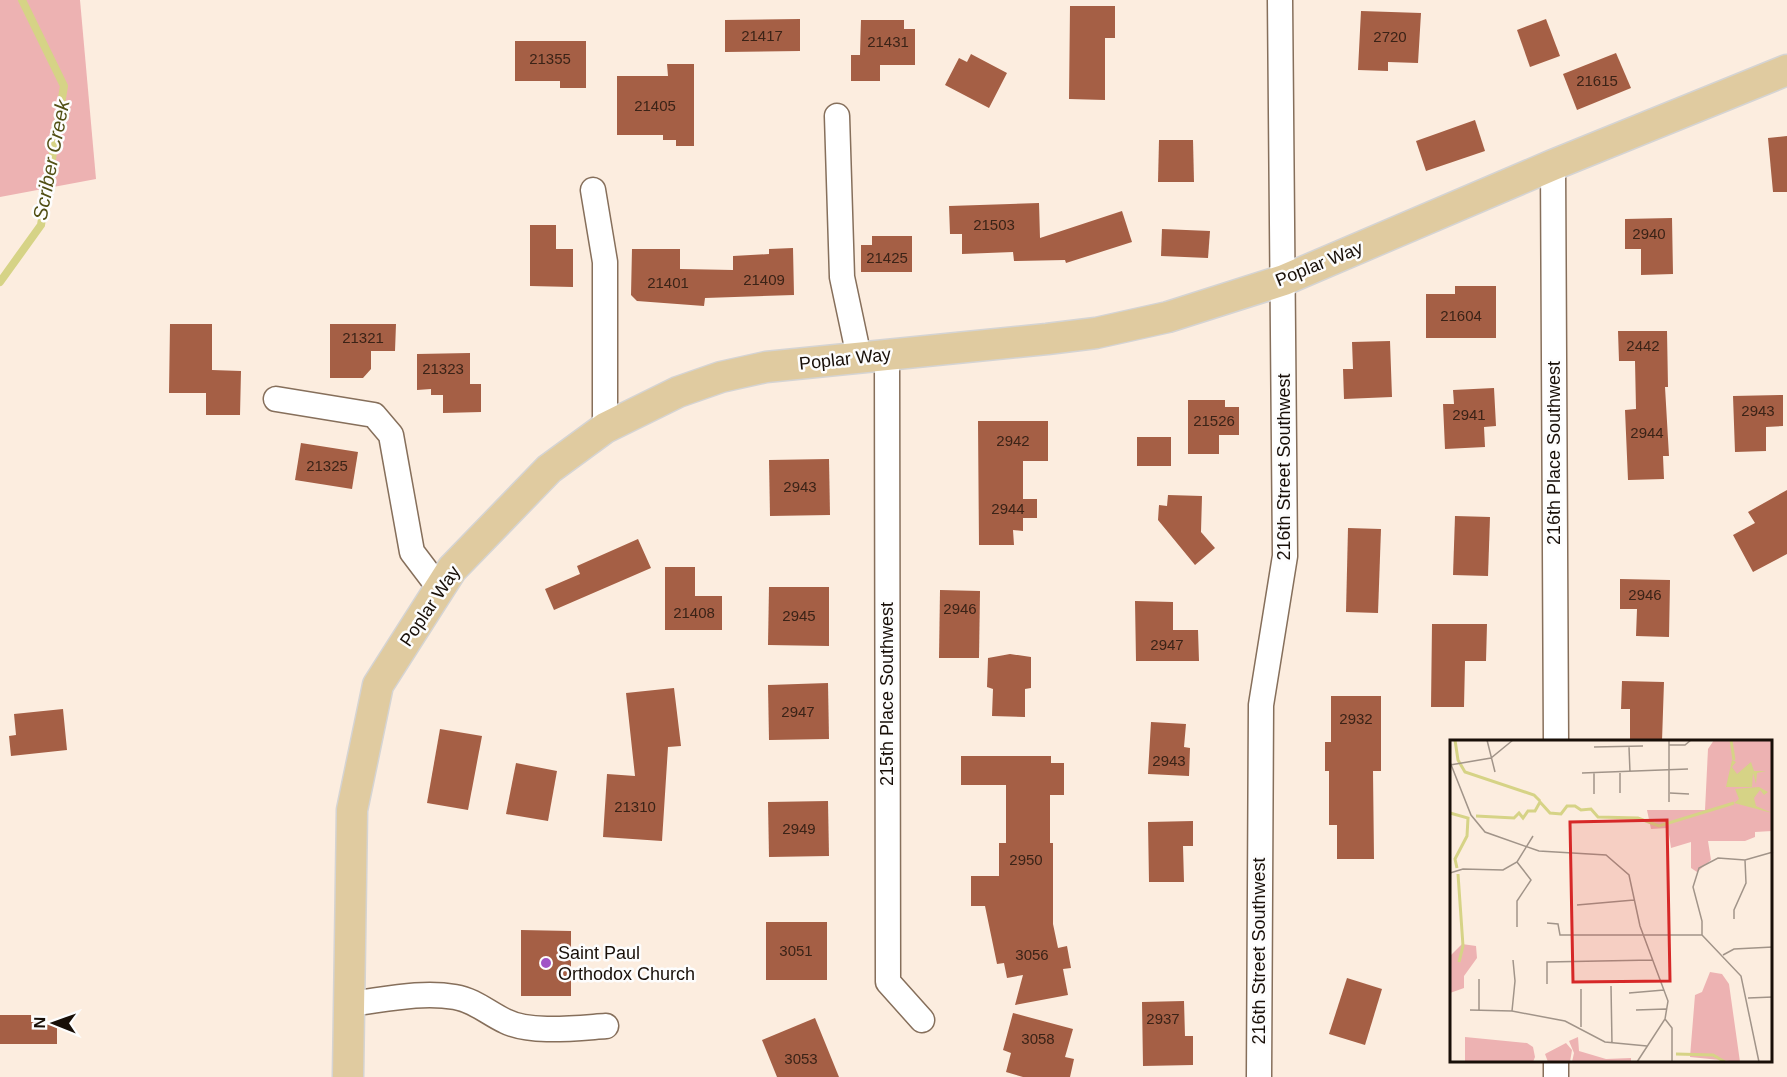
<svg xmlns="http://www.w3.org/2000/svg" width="1787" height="1077" viewBox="0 0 1787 1077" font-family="Helvetica,sans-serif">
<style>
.green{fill:#edb2b2}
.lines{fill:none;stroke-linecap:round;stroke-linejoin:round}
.stream{stroke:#d6d386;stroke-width:8}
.building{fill:#a55f45}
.minor-casing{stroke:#866f5b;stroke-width:27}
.major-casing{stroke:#d5d4d3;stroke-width:33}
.minor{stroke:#fff;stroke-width:24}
.major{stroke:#e0cba0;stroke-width:30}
.poi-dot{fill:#a154c6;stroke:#fdfdfd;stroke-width:2}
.labels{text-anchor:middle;stroke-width:5;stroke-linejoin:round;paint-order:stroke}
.number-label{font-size:15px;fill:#3b2317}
.street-label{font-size:18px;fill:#180f08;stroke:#fdfdfd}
.poi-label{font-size:18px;fill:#180f08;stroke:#fdfdfd;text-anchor:start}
.water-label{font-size:20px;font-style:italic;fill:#514f14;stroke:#fdfdfd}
.inset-river{fill:none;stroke:#d6d386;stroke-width:3}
.inset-road{fill:none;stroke:#a19489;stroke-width:1.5}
.view{fill:#d62828;fill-opacity:0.15;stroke:#d62828;stroke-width:3}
.inset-edge{fill:none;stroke:#180f08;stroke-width:3}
</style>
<rect width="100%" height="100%" fill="#fceddf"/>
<path class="green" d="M0,0H80L96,179L0,197Z"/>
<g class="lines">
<path class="stream" d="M0,282L41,225L64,86L22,0"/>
</g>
<g class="building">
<path d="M1070,6H1115V38H1105V100L1069,99Z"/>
<path d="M1361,11L1421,13L1418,63L1388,62V71L1358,70Z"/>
<path d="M800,19V51L725,52V20Z"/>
<path d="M1546,19L1560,56L1530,67L1517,30Z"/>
<path d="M861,20H904V29H915V65H880V81H851V55H860Z"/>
<path d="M515,41H586V88H560V81H515Z"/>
<path d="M1616,53L1631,88L1577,110L1563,74Z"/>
<path d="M971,54L1007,73L989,108L945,85L959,58L967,62Z"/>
<path d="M667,64H694V146H676V140H663V135H617V76H668Z"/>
<path d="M1475,120L1485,151L1426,171L1416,141Z"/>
<path d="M1787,136V192H1773L1768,138Z"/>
<path d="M1159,140H1193L1194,182H1158Z"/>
<path d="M1039,203L1040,238L1122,211L1132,242L1066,263L1065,260L1014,261L1013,252L962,254V234H950L949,206Z"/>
<path d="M1672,218L1673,274L1641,275V249H1625V219Z"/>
<path d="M530,225H556V249H573V287L530,286Z"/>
<path d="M1162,229L1210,231L1208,258L1161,256Z"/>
<path d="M872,236H912V272H861V245H872Z"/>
<path d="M793,248L794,295L705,298L704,306L637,301L631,295L632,249H680V269L733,270V256L769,254V249Z"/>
<path d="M1455,286H1496V338H1426V294H1455Z"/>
<path d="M170,324H212V370L241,371L240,415H206V393H169Z"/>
<path d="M330,324H396L395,351H371V369L363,378H330Z"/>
<path d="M1618,331H1667L1668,387H1665L1669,456H1663L1664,479L1628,480L1625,410L1636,409L1635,361H1619Z"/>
<path d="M1390,341L1392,397L1344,399L1343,369H1353L1352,342Z"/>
<path d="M470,353V384H481V412L443,413V395H431V389L417,390V354Z"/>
<path d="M1494,388L1496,426L1484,427L1485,447L1445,449L1443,404H1454L1453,390Z"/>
<path d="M1783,395V426L1766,427V451L1735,452L1733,396Z"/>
<path d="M1188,400H1225V407H1239V435H1219V454H1188Z"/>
<path d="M978,421H1048V461H1023V499H1037V518H1023V531L1013,530L1014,545H979Z"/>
<rect x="1137" y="437" width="34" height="29"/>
<path d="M301,443L358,452L352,489L295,480Z"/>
<path d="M829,459L830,515L770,516L769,460Z"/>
<path d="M1787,490V554L1753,572L1733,535L1755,523L1748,512Z"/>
<path d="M1168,495L1202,496L1201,532L1215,548L1195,565L1158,520L1159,505L1167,506Z"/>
<path d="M1455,516L1490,517L1488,576L1453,575Z"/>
<path d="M1348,528L1381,529L1378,613L1346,612Z"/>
<path d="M638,539L651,568L554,610L545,589L580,574L577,566Z"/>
<path d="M665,567H695V596H722V630H665Z"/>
<path d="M1620,579L1670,580L1669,637L1636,636L1637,609H1620Z"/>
<path d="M769,587H829V646L768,645Z"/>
<path d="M940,590L980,591L979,658H939Z"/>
<path d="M1135,601L1173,602V630H1198L1199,661H1136Z"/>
<path d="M1432,624H1487L1486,661H1465L1464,707H1431Z"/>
<path d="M1010,654L1031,657V688L1025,689V717L992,716L993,689L987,687L988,658Z"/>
<path d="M1622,681L1664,682L1662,741H1630V709H1621Z"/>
<path d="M828,683L829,739L769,740L768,685Z"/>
<path d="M674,688L681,746L668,747L662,841L603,837L607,774L635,776L626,693Z"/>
<path d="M1331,696H1381V771H1373L1374,859H1337V825H1329V771H1325V742H1331Z"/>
<path d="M63,709L67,750L11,756L9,736L16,735L14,714Z"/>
<path d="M1151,722L1186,724L1184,747L1190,748L1189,776L1148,774Z"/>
<path d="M440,729L482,736L468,810L427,803Z"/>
<path d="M961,756H1051V763H1064V795H1050V843H1053V924L1058,948L1067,946L1071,968L1063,969L1068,995L1015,1005L1023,975L1007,978L1004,963L997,964L985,906H971V876H999V843H1006V785H961Z"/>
<path d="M516,763L557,771L548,821L506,814Z"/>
<path d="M828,801L829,856L769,857L768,802Z"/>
<path d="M1193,821V846H1183L1184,882H1149L1148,822Z"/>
<rect x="766" y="922" width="61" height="58"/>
<path d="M521,930L571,931V996H521Z"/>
<path d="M1347,978L1382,989L1365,1045L1329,1034Z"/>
<path d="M1184,1001L1185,1036H1193V1065L1143,1066L1142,1002Z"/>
<path d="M1013,1013L1073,1029L1065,1057L1074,1059L1070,1077H1023L1006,1072L1011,1053L1003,1050Z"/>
<path d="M0,1015H31V1022H57V1044H0Z"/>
<path d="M815,1018L839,1077H777L762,1040Z"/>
</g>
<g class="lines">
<g class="minor-casing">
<g id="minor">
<path d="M837,116L842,277L859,357"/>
<path d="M1553,165L1556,741"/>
<path d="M593,190L605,262V428"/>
<path d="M887,355L888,982L922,1020"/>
<path d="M276,399L374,415L391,435L412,552L440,589"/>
<path d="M349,1004C384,1000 420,991 455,997C474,1000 488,1013 505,1021C530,1034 577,1028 606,1026"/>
<path d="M1259,1077L1261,705L1285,556L1280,0"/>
<path d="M1556,1077V1060"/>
</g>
</g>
<g class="major-casing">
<path id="major" d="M348,1077L352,810L378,685L452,569L549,469L605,428L678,392L721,377L766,367L1047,339L1096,333L1168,317L1284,280L1553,165L1787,70"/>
</g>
<use href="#minor" class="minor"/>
<use href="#major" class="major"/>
</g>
<circle class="poi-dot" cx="546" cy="963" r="6"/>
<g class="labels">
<g class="number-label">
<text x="762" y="41">21417</text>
<text x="1390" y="42">2720</text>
<text x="888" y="47">21431</text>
<text x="550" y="64">21355</text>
<text x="1597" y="86">21615</text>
<text x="655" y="111">21405</text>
<text x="994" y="230">21503</text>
<text x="1649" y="239">2940</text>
<text x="887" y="263">21425</text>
<text x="764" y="285">21409</text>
<text x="668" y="288">21401</text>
<text x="1461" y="321">21604</text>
<text x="363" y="343">21321</text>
<text x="1643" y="351">2442</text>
<text x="443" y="374">21323</text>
<text x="1758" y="416">2943</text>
<text x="1469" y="420">2941</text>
<text x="1214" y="426">21526</text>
<text x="1647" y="438">2944</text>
<text x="1013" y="446">2942</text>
<text x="327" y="471">21325</text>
<text x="800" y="492">2943</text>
<text x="1008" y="514">2944</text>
<text x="1645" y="600">2946</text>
<text x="960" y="614">2946</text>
<text x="694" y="618">21408</text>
<text x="799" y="621">2945</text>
<text x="1167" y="650">2947</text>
<text x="798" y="717">2947</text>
<text x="1356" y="724">2932</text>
<text x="1169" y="766">2943</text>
<text x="635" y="812">21310</text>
<text x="799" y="834">2949</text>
<text x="1026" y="865">2950</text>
<text x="796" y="956">3051</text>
<text x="1032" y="960">3056</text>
<text x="1163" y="1024">2937</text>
<text x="1038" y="1044">3058</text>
<text x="801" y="1064">3053</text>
</g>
<g class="street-label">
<text transform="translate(1319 264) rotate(-22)" y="6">Poplar Way</text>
<text transform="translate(845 359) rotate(-6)" y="6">Poplar Way</text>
<text transform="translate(1554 453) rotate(-90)" y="6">216th Place Southwest</text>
<text transform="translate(1284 467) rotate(-90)" y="6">216th Street Southwest</text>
<text transform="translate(430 606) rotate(-56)" y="6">Poplar Way</text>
<text transform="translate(887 694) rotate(-90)" y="6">215th Place Southwest</text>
<text transform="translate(1259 951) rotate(-90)" y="6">216th Street Southwest</text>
</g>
<g class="poi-label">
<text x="558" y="959">Saint Paul<tspan x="558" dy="21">Orthodox Church</tspan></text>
</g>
<g class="water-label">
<text transform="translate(51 160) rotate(-79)" y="7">Scriber Creek</text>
</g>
</g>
<g transform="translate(1450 740)">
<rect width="322" height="322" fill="#fceddf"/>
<path d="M264,0H322V91L305,92V97L295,101H258L261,120L247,132L241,128V102L221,108L218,88L201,89L197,70H255L258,9ZM12,204L26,206L27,218L14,236V248L0,253V216ZM260,232L272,234L279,244L290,322L240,317L245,255L252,252ZM15,297L77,303L83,307L85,317L83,322H20L15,321ZM128,297L129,311L156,319L181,318V322H122L124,313L119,301ZM116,303L122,310L120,322H98L95,314Z" fill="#edb2b2"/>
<path d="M282,20L286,22L282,27L287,34L301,22L304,31H316L307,33L306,44L303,33L302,47H276ZM309,47L318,52L314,55L310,50L304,58L306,66L322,73L284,63L289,59L285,49Z" fill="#d6d386"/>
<path class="inset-river" d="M5,0L8,20L15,32L84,55L90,61M281,0L284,20M0,73L18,78L17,96L5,119L7,128M26,76L64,78L69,73L73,78L78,71H85L90,62L100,73L111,74L117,66H125L131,70L141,69L148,77L188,78L209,86L284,63M8,134L13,206L9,222M226,314L263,315L275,322"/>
<path class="inset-road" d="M37,0L45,32M219,0V62M219,5H235L241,0M144,7L193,6M179,7L180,32M0,22L21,75L35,92L89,111L156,115L179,135L190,186L218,261L215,279L187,322M0,25L41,18L63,0M132,33L238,29M144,33V54M170,53V33M220,53L239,54M67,122L81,140L67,161V187M0,133L13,129L53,130L67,122L83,96M127,165L184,160M284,179V170L296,143L295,120M97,183L108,184L110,195H252M252,195V181L243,147L249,128L268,118L295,120L323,112M252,195L291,236L309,322M273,215L284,209L323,207M97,244V222L203,220M161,246L162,304M131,249V287M179,253L214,250M298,258L323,257M20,270L62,271L115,281L155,302L197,306M29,270V239M186,270L216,269M62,271L65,241L63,220M215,279L222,288V322"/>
<path class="view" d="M217,80L220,241L123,242L120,82Z"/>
<rect width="322" height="322" class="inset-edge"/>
</g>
<g transform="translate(54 1023) rotate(271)" stroke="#fdfdfd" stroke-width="4.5" paint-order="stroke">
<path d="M0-4.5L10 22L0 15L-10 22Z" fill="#180f08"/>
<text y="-9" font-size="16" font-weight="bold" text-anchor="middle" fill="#180f08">N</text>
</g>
</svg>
